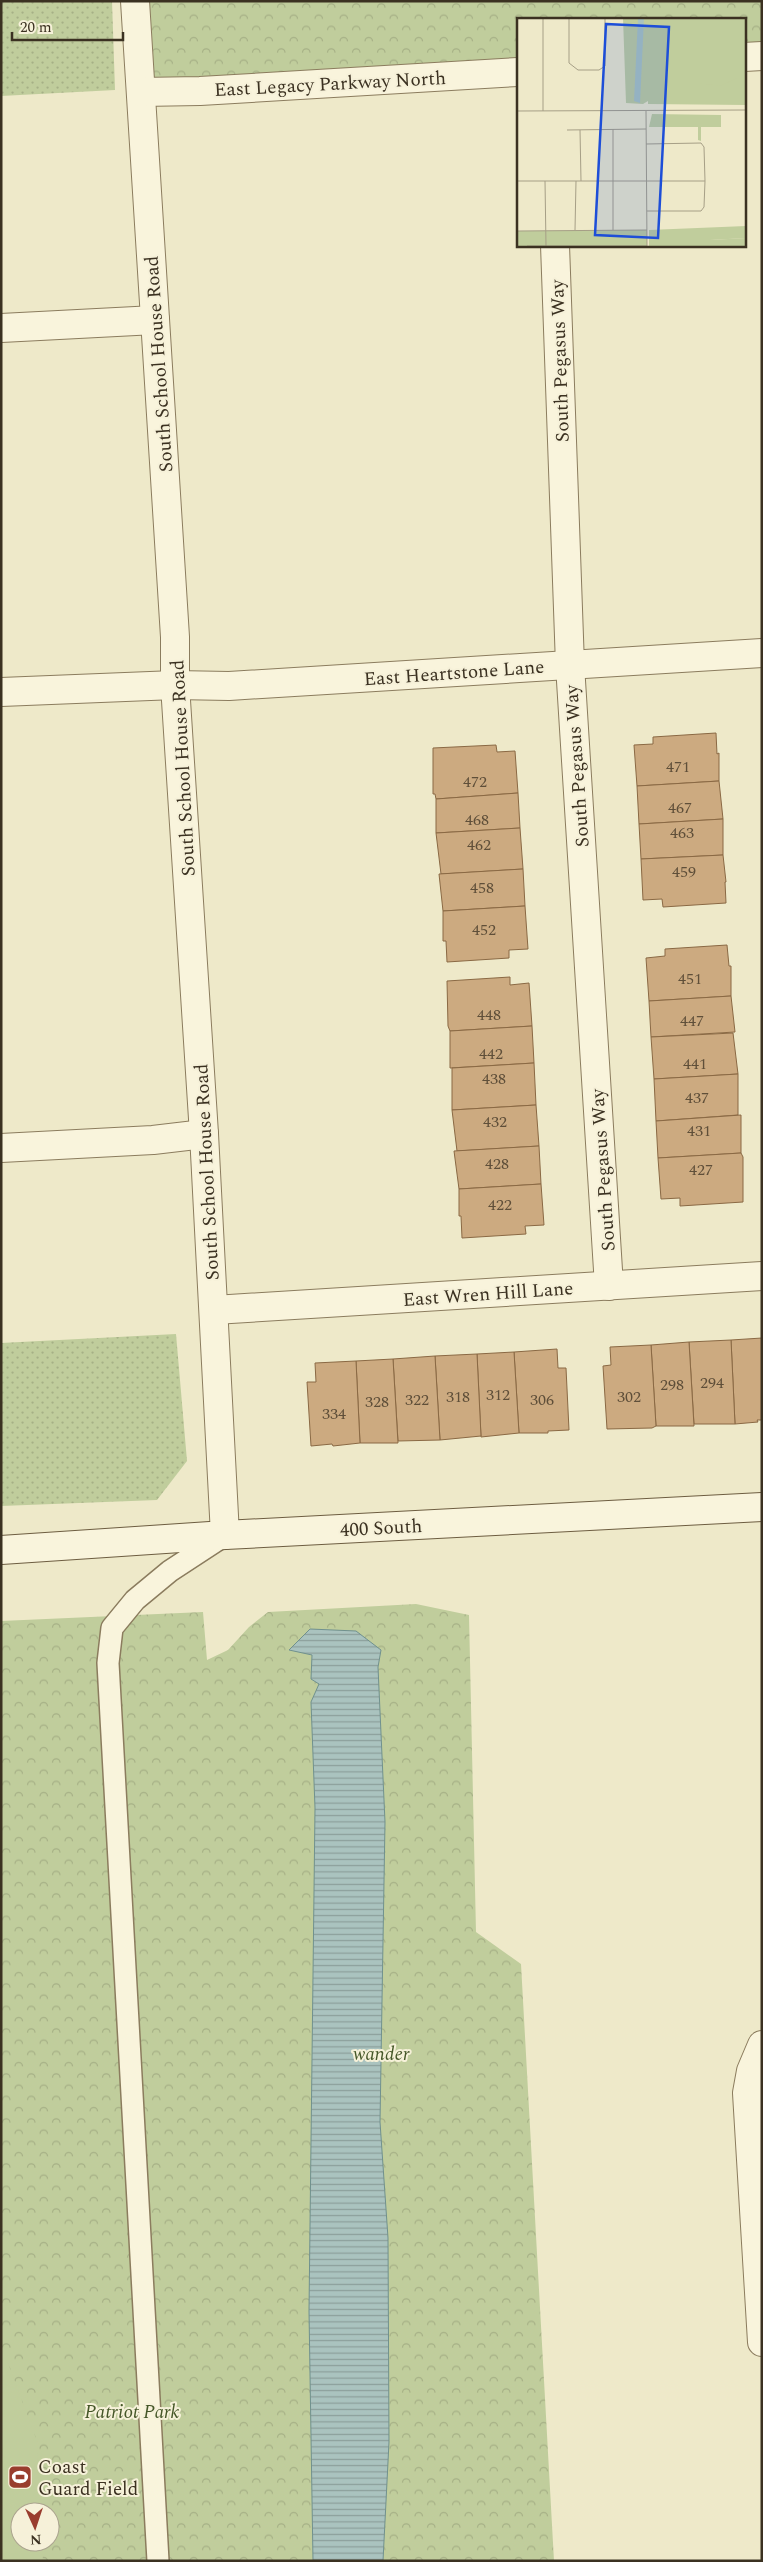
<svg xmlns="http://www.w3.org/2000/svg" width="763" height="2562" viewBox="0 0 763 2562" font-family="Spectral,serif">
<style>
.grass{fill:url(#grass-dots)}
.park{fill:url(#park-crowns);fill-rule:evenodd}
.pitch{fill:#c0cd9c}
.water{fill:url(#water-rules);stroke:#70918e}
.building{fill:#ccaa80;stroke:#8a6944}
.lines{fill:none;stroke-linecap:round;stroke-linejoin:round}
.lane-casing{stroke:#8b7c5e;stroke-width:24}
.street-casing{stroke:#8b7c5e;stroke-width:30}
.secondary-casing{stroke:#6d5d41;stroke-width:30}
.lane{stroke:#f9f4dc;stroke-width:21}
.street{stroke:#f9f4dc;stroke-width:28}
.secondary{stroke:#f9f4dc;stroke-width:28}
.labels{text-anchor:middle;stroke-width:4;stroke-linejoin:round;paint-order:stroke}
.number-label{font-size:16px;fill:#5f4f39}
.street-label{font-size:19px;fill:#3b3121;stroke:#f6f1d9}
.park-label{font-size:19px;font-style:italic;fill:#455728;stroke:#f6f1d9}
.poi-label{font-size:19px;fill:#3b3121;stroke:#f6f1d9;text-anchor:start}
.inset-road{fill:none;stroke:#a69f86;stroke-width:1}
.view{fill:#1d4ed8;fill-opacity:0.15;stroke:#1d4ed8;stroke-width:2.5}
.inset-edge{fill:none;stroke:#3b3121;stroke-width:2.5}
</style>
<defs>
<pattern id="grass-dots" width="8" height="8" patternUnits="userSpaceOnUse" patternTransform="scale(1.25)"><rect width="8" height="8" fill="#c0cd9c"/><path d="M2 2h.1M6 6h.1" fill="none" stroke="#a6b086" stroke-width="1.8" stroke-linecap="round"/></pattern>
<pattern id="park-crowns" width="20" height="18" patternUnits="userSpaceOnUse" patternTransform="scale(1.25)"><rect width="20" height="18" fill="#c0cd9c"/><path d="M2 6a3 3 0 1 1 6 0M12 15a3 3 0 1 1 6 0" fill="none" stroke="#a6b086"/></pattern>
<pattern id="water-rules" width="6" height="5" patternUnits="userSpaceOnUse" patternTransform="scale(1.25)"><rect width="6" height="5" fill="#aac3bf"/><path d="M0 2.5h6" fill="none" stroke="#8c9f9b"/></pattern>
</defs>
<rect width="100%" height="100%" fill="#eee9c9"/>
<g class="grass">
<path d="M1,1H112L115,90L1,96Z"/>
<path d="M176,1334L187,1461L157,1500L1,1506V1343Z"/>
</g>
<g class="park">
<path d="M135,1H762V56L744,57V19H518V72L141,92Z"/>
<path d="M416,1604L469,1615L476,1932L521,1964L554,2561H1V1621L203,1612L207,1660L228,1650L249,1627L268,1612ZM20,2512H50V2542H20Z"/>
</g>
<path class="pitch" d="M1,2344L37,2441L40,2512H20V2542H42L43,2561H1Z"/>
<path class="water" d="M310,1629L356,1631L381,1650L378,1667L385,1822L380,2122L388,2238L389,2442L383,2561H313L309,2311L315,1808L311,1702L319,1684L311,1679L312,1655L289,1650Z"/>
<g class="building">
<path d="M716,733L717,754L719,753V781L637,786L634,745L653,744V737Z"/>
<path d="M496,745L497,752L515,751L518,793L436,799L435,794H433V748Z"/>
<path d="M719,781L723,819L639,824L637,786Z"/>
<path d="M518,793L520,828L436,833V799Z"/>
<path d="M723,819V855L641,859L639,824Z"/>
<path d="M520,828L523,869L441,874L436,833Z"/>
<path d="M723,855L726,882H725L726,903L663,907L662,899L643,900L641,859Z"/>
<path d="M523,869L525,906L443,911L439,874Z"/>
<path d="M525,906L528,949L509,950V958L447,962L446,941H443V911Z"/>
<path d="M727,945L729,966H731V996L649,1001L646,958L665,956V949Z"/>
<path d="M510,977V985L529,983L532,1026L450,1031L448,1026L447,981Z"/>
<path d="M731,996L735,1032L651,1037L649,1001Z"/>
<path d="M532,1026L534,1063L450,1068V1031Z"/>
<path d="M733,1033L738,1074L654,1079L651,1037Z"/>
<path d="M534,1063L536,1105L452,1110V1068Z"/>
<path d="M738,1074V1115L656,1121L654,1079Z"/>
<path d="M536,1105L539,1146L457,1151L452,1110Z"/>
<path d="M741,1115V1153L658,1158L656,1121Z"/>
<path d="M539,1146L541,1184L459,1189L454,1151Z"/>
<path d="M741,1153L743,1157V1202L680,1206V1198L661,1199L658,1158Z"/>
<path d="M541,1184L544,1225L525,1226L526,1234L462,1238L461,1216H459V1189Z"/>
<path d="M762,1338V1420H757L758,1422L735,1424L731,1340Z"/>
<path d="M731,1340L735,1424H694L689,1342Z"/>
<path d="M689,1342L694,1426H656L651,1345Z"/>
<path d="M651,1345L656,1426L652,1428L607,1429L603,1366L611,1365L610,1347Z"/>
<path d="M557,1349L558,1368H566L569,1430L548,1431V1433H519L514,1352Z"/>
<path d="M514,1352L519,1433L481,1437L477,1354Z"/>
<path d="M477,1354L481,1436L440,1440L435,1356Z"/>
<path d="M435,1356L440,1440L398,1441L393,1359Z"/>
<path d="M393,1359L398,1443H360L356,1361Z"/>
<path d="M356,1361L360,1443L333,1446L332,1444L311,1446L307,1382H316L315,1363Z"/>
</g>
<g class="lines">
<g class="lane-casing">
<path id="lane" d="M158,2561L108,1663L112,1628L135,1600L170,1571L225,1535"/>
</g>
<g class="street-casing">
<g id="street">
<path d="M135,1L175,637V685L204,1134L225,1535"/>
<path d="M744,57L762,56"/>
<path d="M141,92L200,91L518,72"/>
<path d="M555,245L570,665L609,1286"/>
<path d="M1,328L155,320"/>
<path d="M1,692L175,685L229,686L762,653"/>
<path d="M1,1148L153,1140L204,1134"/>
<path d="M214,1310L762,1276"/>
<path d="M762,2045L751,2071L747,2093L762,2342"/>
</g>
</g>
<g class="secondary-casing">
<path id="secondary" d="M1,1550L225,1535L762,1507"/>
</g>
<use href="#lane" class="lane"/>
<use href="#street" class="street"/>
<use href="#secondary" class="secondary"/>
</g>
<defs>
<g id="stadium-square" transform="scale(1.25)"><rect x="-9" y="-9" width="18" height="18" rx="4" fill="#993d2e" stroke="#f6f1d9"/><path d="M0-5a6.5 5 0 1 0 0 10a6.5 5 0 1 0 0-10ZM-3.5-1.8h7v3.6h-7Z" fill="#fff"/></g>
</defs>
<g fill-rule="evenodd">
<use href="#stadium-square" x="20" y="2477"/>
</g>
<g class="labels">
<g class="number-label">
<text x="678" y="772">471</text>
<text x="475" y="787">472</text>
<text x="680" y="813">467</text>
<text x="477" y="825">468</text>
<text x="682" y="838">463</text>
<text x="479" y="850">462</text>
<text x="684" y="877">459</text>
<text x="482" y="893">458</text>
<text x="484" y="935">452</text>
<text x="690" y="984">451</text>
<text x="489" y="1020">448</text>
<text x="692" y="1026">447</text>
<text x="491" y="1059">442</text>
<text x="695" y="1069">441</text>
<text x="494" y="1084">438</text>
<text x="697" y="1103">437</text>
<text x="495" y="1127">432</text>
<text x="699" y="1136">431</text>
<text x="497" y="1169">428</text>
<text x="701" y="1175">427</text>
<text x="500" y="1210">422</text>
<text x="712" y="1388">294</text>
<text x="672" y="1390">298</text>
<text x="498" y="1400">312</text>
<text x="458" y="1402">318</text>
<text x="629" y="1402">302</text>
<text x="417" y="1405">322</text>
<text x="542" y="1405">306</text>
<text x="377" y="1407">328</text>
<text x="334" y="1419">334</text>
</g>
<g class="street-label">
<text transform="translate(330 83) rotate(-3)" y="7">East Legacy Parkway North</text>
<text transform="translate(559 361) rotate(-92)" y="7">South Pegasus Way</text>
<text transform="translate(158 364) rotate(-94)" y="7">South School House Road</text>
<text transform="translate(454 672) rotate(-4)" y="7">East Heartstone Lane</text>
<text transform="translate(576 766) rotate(-94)" y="7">South Pegasus Way</text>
<text transform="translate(182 768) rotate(-93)" y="7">South School House Road</text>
<text transform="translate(602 1170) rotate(-94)" y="7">South Pegasus Way</text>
<text transform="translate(206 1172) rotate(-93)" y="7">South School House Road</text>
<text transform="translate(488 1293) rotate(-4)" y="7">East Wren Hill Lane</text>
<text transform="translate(381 1527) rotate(-3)" y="7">400 South</text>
</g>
<g class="park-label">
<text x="381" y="2060">wander</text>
<text x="132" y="2418">Patriot Park</text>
</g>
<g class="poi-label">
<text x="38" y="2473">Coast<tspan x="38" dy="22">Guard Field</tspan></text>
</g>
</g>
<g transform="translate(517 18)">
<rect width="229" height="229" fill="#eee9c9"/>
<path d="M135,96L204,97V109H184V123L181,122V109H132ZM229,208V220L193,222V228H132V212Z" fill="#c0cd9c"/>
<path d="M106,0H229V87L131,86V83L126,86L109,85ZM130,212V228H0V213ZM229,220V228H193V222Z" fill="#c0cd9c"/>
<path d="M151,0H178L188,10L189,17L163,43L152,29L149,19ZM211,7L223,20L216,26L204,13ZM194,22H200L225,46V54L220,60L203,68L181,65L166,50Z" fill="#c0cd9c"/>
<path d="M121,0H127L123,85L117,83Z" fill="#aac3bf"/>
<path class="inset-road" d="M26,0V93M52,0V45L61,52H82L88,48V0M0,93L229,92M129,93L130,228M50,112L129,111M63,112L64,163M129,126L184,125L187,129L188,163L187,189L184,193H130M0,163H188M28,163L29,228M58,212L59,163M96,212V111M0,213L130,212M10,228H130"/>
<path class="view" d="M89,6L152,9L141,220L78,217Z"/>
<rect width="229" height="229" class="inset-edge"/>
</g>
<rect width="763" height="2562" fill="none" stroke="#3b3121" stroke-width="5"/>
<g transform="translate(35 2527) rotate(177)"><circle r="24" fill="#f6f1d9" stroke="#aba48f"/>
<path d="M0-4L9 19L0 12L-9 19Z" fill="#993d2e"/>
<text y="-8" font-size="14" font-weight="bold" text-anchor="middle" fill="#3b3121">N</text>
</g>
<path d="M12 32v8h111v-8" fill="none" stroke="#3b3121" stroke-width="2.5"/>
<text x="20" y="32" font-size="15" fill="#3b3121" stroke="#f6f1d9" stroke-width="4" paint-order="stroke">20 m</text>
</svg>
